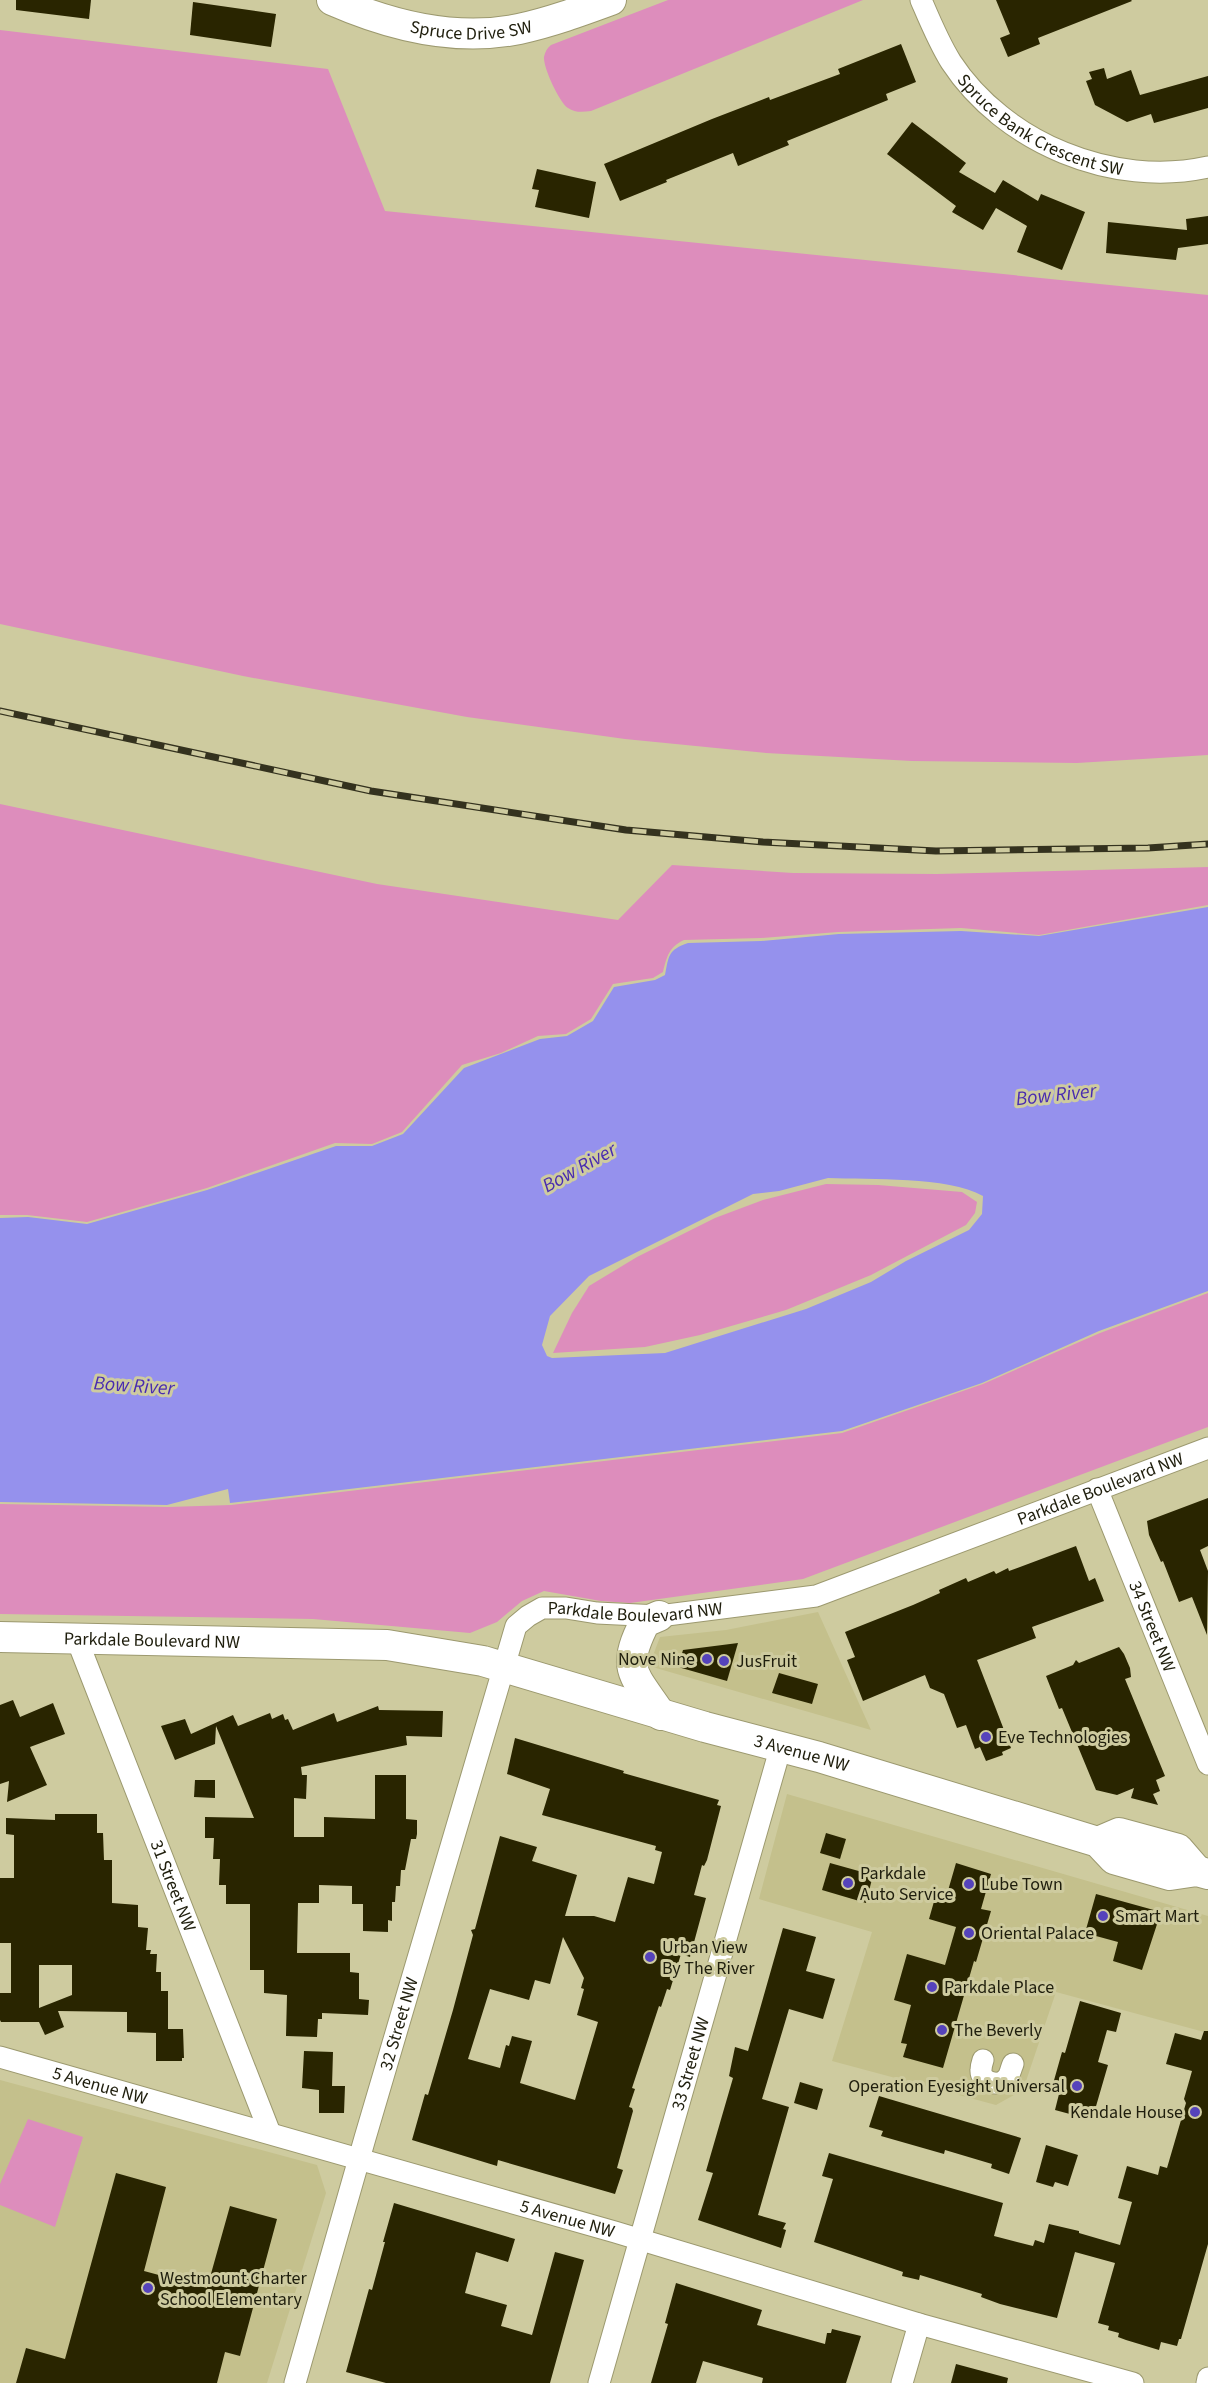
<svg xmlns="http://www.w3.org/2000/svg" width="1208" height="2383" viewBox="0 0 1208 2383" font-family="'Source Sans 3',sans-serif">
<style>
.built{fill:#c4c08c}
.green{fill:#dd8dbc}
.water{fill:#9591ed;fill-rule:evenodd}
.building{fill:#292500;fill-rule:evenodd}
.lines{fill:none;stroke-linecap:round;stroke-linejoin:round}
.street-casing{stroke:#9c996f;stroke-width:23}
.secondary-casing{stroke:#9c996f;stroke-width:32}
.street{stroke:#fff;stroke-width:21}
.secondary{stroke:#fff;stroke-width:30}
.rail-casing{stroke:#34321e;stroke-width:7}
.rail{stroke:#cecb9f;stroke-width:4.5;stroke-dasharray:14;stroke-linecap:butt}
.poi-dot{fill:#5543bb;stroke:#cecb9f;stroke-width:2}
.labels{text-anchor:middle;stroke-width:6;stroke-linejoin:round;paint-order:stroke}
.street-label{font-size:18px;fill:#1f1e0d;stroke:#cecb9f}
.poi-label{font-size:18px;fill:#1f1e0d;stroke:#cecb9f;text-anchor:start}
.water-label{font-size:20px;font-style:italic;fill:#482bb0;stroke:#cecb9f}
</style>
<rect width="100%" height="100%" fill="#cecb9f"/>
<g class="built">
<path d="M818,1612L871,1730L649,1666L660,1637L726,1630Z"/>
<path d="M787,1794L1208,1916V2033L1056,1992L1023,2090L996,2105L832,2061L872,1932L759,1899Z"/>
<path d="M0,2080L317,2165L326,2193L267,2383H0Z"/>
</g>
<g class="green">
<path d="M668,0H863L591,111C583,112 575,113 568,108C559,102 543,67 544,57C545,52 547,48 551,45Z"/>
<path d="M0,30L328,69L385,211L1208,295V755L1077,763L912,761L766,753L625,739L467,717L243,676L0,624Z"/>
<path d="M0,804L377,884L618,920L672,865L793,873L937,874L1208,867V905L1039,935L961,928L838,932L761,938L684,940C669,947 667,956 663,972L653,978L613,984L591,1019L566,1034L538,1036L501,1053L462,1065L402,1132L372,1144L335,1143L207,1188L87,1222L27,1215H0Z"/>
<path d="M826,1184L878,1185L962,1192L977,1202L975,1213L966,1225L871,1275L786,1310L700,1335L645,1347L553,1353L572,1313L589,1286L637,1257L715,1218L763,1200Z"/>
<path d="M1208,1293V1427L803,1579L630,1603L601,1601L544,1591L522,1601L497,1622L470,1633L313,1619L0,1614V1504L168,1507L231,1505L842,1433L983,1384L1100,1333Z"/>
<path d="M28,2119L83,2137L55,2227L0,2205V2184Z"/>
</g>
<path class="water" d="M1208,907V1291L1099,1331L982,1383L842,1431L230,1503L228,1489L167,1505L0,1502V1218L28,1217L87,1224L207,1190L336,1146H372L403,1134L464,1068L540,1039L567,1036L593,1021L614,987L655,980L665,975C669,955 668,950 688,943L761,941L839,934L961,931L1039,936ZM828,1178C871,1180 947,1176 983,1196L982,1214L969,1230L906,1261L871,1282L806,1309L665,1353L552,1358L547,1356L542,1345L550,1316L589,1276L753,1194L779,1191Z"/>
<g class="building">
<path d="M16,0H91L89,19L16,10Z"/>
<path d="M996,0H1131L1132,1L1038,38L1040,44L1008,57L1000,38L1010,34Z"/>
<path d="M193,2L276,14L271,47L190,35Z"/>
<path d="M901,44L916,82L886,94L888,100L787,141L789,145L738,166L733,153L666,180L667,182L620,201L604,164L712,119L769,97L770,100L840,74L838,69Z"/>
<path d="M1104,68L1107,79L1131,70L1140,95L1208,76V108L1154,123L1151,114L1127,122L1095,105L1086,81L1092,79L1089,72Z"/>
<path d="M912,122L966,163L959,172L995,193L1003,180L1038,201L1041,194L1085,212L1062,270L1017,252L1027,226L996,208L983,230L952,212L956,206L887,154Z"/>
<path d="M537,169L596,182L589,218L535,207L539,190L532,189Z"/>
<path d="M1208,216V244L1178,248L1176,260L1106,253L1108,222L1187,230L1186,219Z"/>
<path d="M1208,1498V1546L1200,1550L1208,1571L1207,1635L1192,1597L1179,1602L1163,1561L1161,1562L1149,1535L1147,1521Z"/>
<path d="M1076,1546L1089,1581L1095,1578L1104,1601L1032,1627L1036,1638L977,1660L1011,1748L1002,1752L1003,1755L986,1761L980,1747L975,1749L966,1725L957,1728L944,1694L930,1688L925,1675L863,1701L847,1660L855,1657L845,1632L913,1605L940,1593L939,1590L966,1578L968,1582L994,1571L996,1574L1008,1568L1009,1571Z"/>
<path d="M738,1643L727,1681L678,1667L683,1650Z"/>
<path d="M1119,1647L1124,1654L1130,1668L1131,1677L1125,1679L1165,1776L1156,1780L1160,1791L1153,1794L1158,1805L1131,1798L1134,1788L1117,1795L1096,1790L1062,1708L1059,1709L1046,1676L1073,1665L1076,1660L1079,1663Z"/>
<path d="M779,1673L818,1684L812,1704L772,1693Z"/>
<path d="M13,1700L20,1717L53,1703L65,1734L30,1747L47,1785L7,1802L9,1781L0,1784V1705Z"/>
<path d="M378,1706L379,1710L443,1711L442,1737L406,1736L407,1745L301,1767L302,1775H307L306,1799L294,1798V1837H324V1817L375,1819V1775H406V1819L417,1820V1834L416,1839H411L405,1870H401L400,1886H396L395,1902H392V1921L388,1920V1932L363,1931V1904H352V1886L319,1885V1903H298L297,1953H350V1972L359,1973V1999L369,2000L368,2015L322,2013V2019H318L317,2037L286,2036L287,1995L264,1993V1970H250V1904H226V1885H219L220,1859H213L214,1838H205V1817L254,1818L216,1726L215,1744L175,1760L161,1726L185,1719L191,1734L233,1715L238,1726L270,1713L272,1719L283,1714L285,1720L288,1719L293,1730L334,1713L337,1722Z"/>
<path d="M515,1738L624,1771L623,1773L719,1800L717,1805L721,1806L707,1860L704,1866L702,1865L694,1895L706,1898L690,1957L681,1954L670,1990L667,1989L661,2007L659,2006L632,2088L635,2089L629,2107L632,2108L633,2111L617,2168L623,2170L615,2194L498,2160L497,2166L412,2140L425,2094L428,2095L453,2010L473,1935L471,1930L475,1929L500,1836L537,1847L532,1861L577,1875L565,1916H594L615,1922L628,1877L654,1884L662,1852L655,1850L656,1846L542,1815L550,1789L507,1774ZM563,1937L584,1978L581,1988L584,1989L577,2015L598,2022L575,2100L520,2083L532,2041L512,2036L509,2046L506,2045L500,2068L468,2059L490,1989L529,2000L535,1980L550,1984Z"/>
<path d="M195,1780H215V1798L194,1797Z"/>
<path d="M55,1814H97V1833H103L104,1860H112V1903L138,1905V1927L148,1928L146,1950H151L150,1954H157L156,1972H161V1991H168V2029H183L184,2058H182V2061H156V2033L127,2032V2012L58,2011L64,2027L45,2035L39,2022H1L0,2020V1993H11V1943H0V1878H14V1835L6,1834V1818L55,1820ZM39,1965H72V1995L39,2008Z"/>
<path d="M826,1833L846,1839L840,1859L820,1853Z"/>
<path d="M830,1863L873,1875L866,1903L822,1890Z"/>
<path d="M956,1863L991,1874L981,1909L991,1911L976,1962L974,1961L943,2068L903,2057L907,2044L901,2043L911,2005L894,2000L907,1954L945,1965L956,1927L929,1919L935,1898L945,1901Z"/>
<path d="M1096,1894L1161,1912L1142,1970L1113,1961L1118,1942L1085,1933Z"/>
<path d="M783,1928L816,1937L806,1971L835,1979L823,2019L789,2009L762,2099L789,2107L758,2215L786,2223L783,2229L786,2230L781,2248L698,2220L713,2173L706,2171L733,2078L729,2076L735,2047L748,2051Z"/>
<path d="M1080,2001L1121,2013L1116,2032L1107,2030L1098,2062L1108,2065L1092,2120L1055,2110L1059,2094L1051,2091L1062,2052L1065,2053Z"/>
<path d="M1204,2031H1208V2244L1181,2339H1179L1177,2346L1161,2342L1159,2350L1126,2340L1118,2337L1119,2333L1108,2330L1109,2326L1098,2323L1115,2263L1075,2252L1057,2318L1000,2304L981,2297L982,2294L920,2275L919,2280L902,2276L903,2272L814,2242L833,2179L822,2176L829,2153L1003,2203L994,2236L1033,2246L1035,2240L1044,2243L1049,2224L1079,2231V2233L1120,2245L1132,2202L1118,2198L1127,2166L1158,2175L1160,2166L1167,2168L1186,2103L1184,2099L1192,2071L1166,2064L1175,2033L1201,2040Z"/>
<path d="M304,2051L333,2052L332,2086H345L344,2113H319V2090L302,2088Z"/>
<path d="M800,2082L823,2089L817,2110L794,2103Z"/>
<path d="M879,2096L1021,2138L1009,2174L991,2168L992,2164L945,2150L944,2154L881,2136L883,2131L869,2127Z"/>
<path d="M1046,2145L1078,2155L1068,2186L1055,2182L1053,2187L1036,2182Z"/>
<path d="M116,2173L166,2187L144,2271L207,2288L230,2206L277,2219L240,2356L225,2352L217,2383H16L26,2348L65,2359Z"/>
<path d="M394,2203L515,2239L508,2262L476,2252L465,2293L507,2305L501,2326L532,2335L555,2252L584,2260L550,2383H386L346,2372L369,2289L372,2290L385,2242H383Z"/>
<path d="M676,2283L762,2310L757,2325L825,2344L827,2333H831L832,2329L861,2336L846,2383H762L763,2378L703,2361L696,2383H651L668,2324L665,2323Z"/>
<path d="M956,2364L1008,2378L1007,2383H951Z"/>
</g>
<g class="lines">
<g class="street-casing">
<g id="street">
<path id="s1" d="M921,0C930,21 939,43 951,62C1004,143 1113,188 1208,167"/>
<path id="s2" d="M1097,1489L1208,1764"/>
<path id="s3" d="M76,1637L270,2133"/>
<path id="s4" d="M0,2057L615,2232L919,2324L1133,2383"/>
<path d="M983,2060C982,2063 981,2066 981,2070C980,2082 999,2088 1007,2078C1010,2075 1011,2068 1013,2064"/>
<path id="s5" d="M295,2383L365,2138L516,1626L528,1616L542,1608H566L597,1613L659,1616L816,1596L1208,1448"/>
<path id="s6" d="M599,2383L781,1746"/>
<path d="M902,2383L919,2324"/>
<path d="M1207,2383L1208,2378"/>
</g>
</g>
<g class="secondary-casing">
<g id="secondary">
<path id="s7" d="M332,0C389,25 456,42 519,29C551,22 581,11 611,0"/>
<path d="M659,1616L645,1622C620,1670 634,1674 661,1715"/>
<path id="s8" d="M0,1637L387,1645L483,1661L705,1727L819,1757L1098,1842L1114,1859L1170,1875L1197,1871L1208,1874"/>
<path d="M1098,1842L1119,1833L1178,1849L1197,1871"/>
</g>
</g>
<use href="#street" class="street"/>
<use href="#secondary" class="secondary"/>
<g class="rail-casing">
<path id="rail" d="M0,711L371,791L626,830L763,842L936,851L1148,848L1208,844"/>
</g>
<use href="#rail" class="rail"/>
</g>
<g class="poi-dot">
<circle cx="707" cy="1659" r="6"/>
<circle cx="724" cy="1661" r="6"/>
<circle cx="986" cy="1737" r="6"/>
<circle cx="848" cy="1883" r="6"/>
<circle cx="969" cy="1884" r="6"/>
<circle cx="1103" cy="1916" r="6"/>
<circle cx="969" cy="1933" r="6"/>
<circle cx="650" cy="1957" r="6"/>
<circle cx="932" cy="1987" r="6"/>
<circle cx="942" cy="2030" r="6"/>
<circle cx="1077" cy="2086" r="6"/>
<circle cx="1195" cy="2112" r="6"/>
<circle cx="148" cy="2288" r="6"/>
</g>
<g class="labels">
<g class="street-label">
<text dy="6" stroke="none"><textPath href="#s7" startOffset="144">Spruce Drive SW</textPath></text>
<text dy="6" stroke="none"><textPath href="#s1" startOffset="182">Spruce Bank Crescent SW</textPath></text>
<text dy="6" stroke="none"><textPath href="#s5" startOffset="1400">Parkdale Boulevard NW</textPath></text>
<text dy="6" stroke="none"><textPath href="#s5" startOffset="914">Parkdale Boulevard NW</textPath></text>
<text dy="6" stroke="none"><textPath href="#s2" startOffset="148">34 Street NW</textPath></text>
<text dy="6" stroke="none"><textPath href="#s8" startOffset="152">Parkdale Boulevard NW</textPath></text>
<text dy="6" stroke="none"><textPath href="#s8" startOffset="816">3 Avenue NW</textPath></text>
<text dy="6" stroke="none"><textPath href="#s3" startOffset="267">31 Street NW</textPath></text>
<text dy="6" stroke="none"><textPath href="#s5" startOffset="374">32 Street NW</textPath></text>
<text dy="6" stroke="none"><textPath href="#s6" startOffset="332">33 Street NW</textPath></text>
<text dy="6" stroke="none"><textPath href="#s4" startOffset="104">5 Avenue NW</textPath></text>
<text dy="6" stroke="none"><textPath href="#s4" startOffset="590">5 Avenue NW</textPath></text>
</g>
<g class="poi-label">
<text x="695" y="1665" text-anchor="end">Nove Nine</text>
<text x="736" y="1667">JusFruit</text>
<text x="998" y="1743">Eve Technologies</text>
<text x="860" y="1879">Parkdale<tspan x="860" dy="21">Auto Service</tspan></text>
<text x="981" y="1890">Lube Town</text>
<text x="1115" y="1922">Smart Mart</text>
<text x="981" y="1939">Oriental Palace</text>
<text x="662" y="1953">Urban View<tspan x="662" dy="21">By The River</tspan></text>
<text x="944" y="1993">Parkdale Place</text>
<text x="954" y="2036">The Beverly</text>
<text x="1065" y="2092" text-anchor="end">Operation Eyesight Universal</text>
<text x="1183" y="2118" text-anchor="end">Kendale House</text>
<text x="160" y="2284">Westmount Charter<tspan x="160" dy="21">School Elementary</tspan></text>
</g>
<g class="water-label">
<text transform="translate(1056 1094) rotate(-6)" y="7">Bow River</text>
<text transform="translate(579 1167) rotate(-29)" y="7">Bow River</text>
<text transform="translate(134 1385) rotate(4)" y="7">Bow River</text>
</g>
</g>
</svg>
